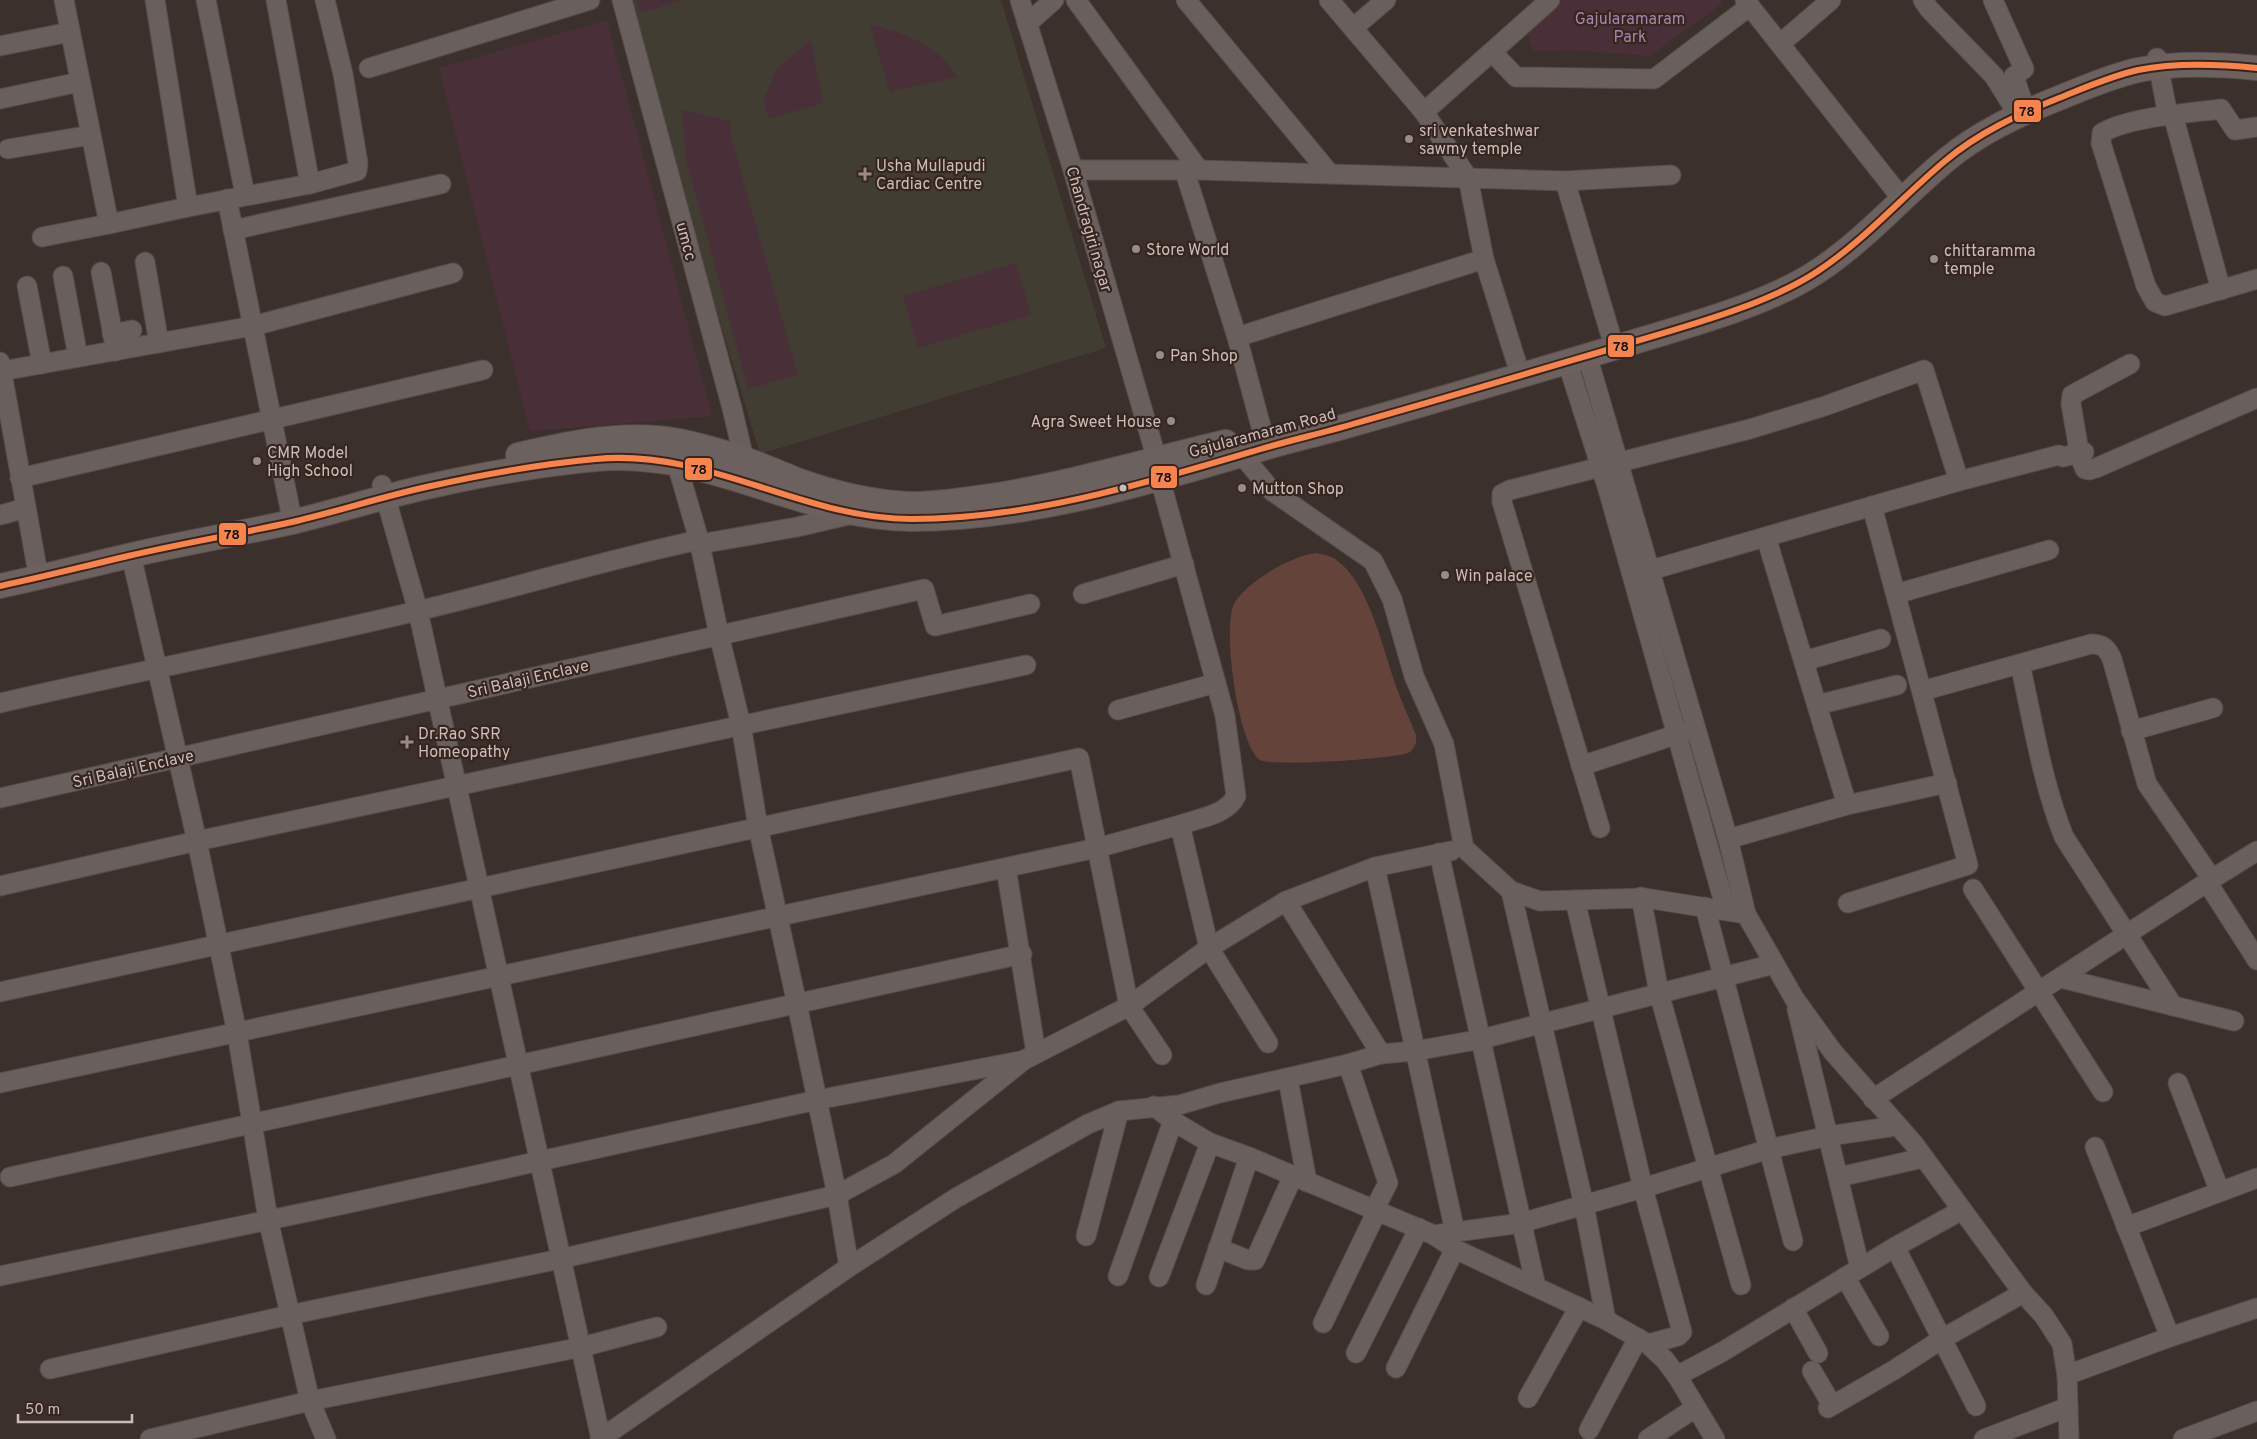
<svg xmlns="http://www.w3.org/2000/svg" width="2257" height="1439" viewBox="0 0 2257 1439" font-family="Overpass,sans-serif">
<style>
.medical{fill:#413d32}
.green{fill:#493038}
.water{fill:#64433a}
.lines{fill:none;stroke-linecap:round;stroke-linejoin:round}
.minor-casing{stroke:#554c49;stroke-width:21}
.major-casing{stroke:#584d4b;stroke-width:26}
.minor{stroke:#69605d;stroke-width:19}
.major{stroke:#6b625f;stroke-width:24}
.bus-1-casing{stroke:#372520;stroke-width:10}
.bus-1{stroke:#f8844c;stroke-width:6}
.poi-dot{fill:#998c87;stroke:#372520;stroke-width:2}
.bus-dot{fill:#cbbdb8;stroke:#372520;stroke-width:2}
.labels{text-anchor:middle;stroke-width:4.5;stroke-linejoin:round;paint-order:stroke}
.park-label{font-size:16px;fill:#a685ab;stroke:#372520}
.poi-label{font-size:16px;fill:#cbbdb8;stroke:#372520;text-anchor:start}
.street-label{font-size:16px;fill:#cbbdb8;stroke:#372520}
.line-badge{stroke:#372520;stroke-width:2}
.pale-badge-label{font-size:14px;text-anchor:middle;font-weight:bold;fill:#111}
</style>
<rect width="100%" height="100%" fill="#3c302d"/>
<path class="medical" d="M623,0H1001L1106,348L760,454Z"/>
<g class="green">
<path d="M637,0H682L641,13Z"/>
<path d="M1558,0H1720L1723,3L1649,56L1571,50L1534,51L1526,32Z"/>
<path d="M607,20L712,416L530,431L439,68Z"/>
<path d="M869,24C904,33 939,44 957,77L890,92Z"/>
<path d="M811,40L823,103L769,119L763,100L777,69Z"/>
<path d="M682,110L730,121L732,140L798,375L748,389L686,159Z"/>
<path d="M1016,263L1031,315L918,348L903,296Z"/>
</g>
<path class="water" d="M1316,553C1326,555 1333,556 1340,563C1370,587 1384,653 1397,689C1403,705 1410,720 1416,735C1417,742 1415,748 1410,752C1397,759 1270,767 1260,760C1238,745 1222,628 1234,604C1245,583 1292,555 1316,553Z"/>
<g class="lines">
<g class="minor-casing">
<g id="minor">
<path d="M64,0L109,224L188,207"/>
<path d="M155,0L188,207L310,184L357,171L358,163L343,74L325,0"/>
<path d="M206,0L245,195"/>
<path d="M276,0L310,184"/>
<path d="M622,0L732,408L744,459L745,471"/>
<path d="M1020,0L1073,170L1157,460"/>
<path d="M1076,0L1199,170"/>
<path d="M1186,0L1330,174"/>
<path d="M1329,0L1424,112L1468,178L1484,259L1516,361"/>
<path d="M1745,0L1903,200"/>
<path d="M1923,0L1929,9L1994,76L2012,105"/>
<path d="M1993,0L2024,69L2014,76L2022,100"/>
<path d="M1027,24L1054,0"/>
<path d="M1353,28L1386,0"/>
<path d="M1780,44L1831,0"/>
<path d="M0,46L70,32"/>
<path d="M1492,52L1516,77L1654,79L1750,6"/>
<path d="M2157,58L2168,116"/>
<path d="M369,68L590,0"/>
<path d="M0,99L79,82"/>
<path d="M1424,112L1550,0"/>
<path d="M2173,115L2221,290"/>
<path d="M2257,127L2235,130L2221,109C2190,113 2128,117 2102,133L2101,143L2146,286L2155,302L2165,306L2257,279"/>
<path d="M8,149L91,135"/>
<path d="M1184,169L1237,337L1263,434"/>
<path d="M1073,170H1199L1565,181L1671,175"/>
<path d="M1565,181L1610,333"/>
<path d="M227,199L290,509"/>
<path d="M233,230L441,184"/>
<path d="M42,237L109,224"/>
<path d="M145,262L159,343"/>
<path d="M101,272L116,351"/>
<path d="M63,276L78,357"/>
<path d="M27,286L42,364"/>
<path d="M112,334L132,330"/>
<path d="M1237,337L1484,259"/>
<path d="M1587,355L1728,839L1746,914"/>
<path d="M1567,361L1607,486L1726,910"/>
<path d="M0,362L37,568"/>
<path d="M2,371L253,326L453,273"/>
<path d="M2078,445L2071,404L2072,395L2130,364"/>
<path d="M2078,453L2085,469L2089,470L2096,468L2257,398"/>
<path d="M1242,455L1272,491L1373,561L1392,599L1414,676L1444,744L1464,848L1511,891L1540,901L1645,898L1746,914L1794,998L1833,1052L1914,1144L2023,1293L2044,1316L2062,1344L2067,1375L2069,1439"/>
<path d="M676,461L699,540L719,635L741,725L758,827L797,1004L837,1195L849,1267"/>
<path d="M20,478L483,370"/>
<path d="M1160,479L1225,716L1236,796C1227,815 1199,818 1180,825"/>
<path d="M382,485L418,611L601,1439"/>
<path d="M0,515L26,508"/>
<path d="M1766,537L1847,805"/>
<path d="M700,544L797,527L853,514"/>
<path d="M131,555L197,841L237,1033L268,1219L310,1401L326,1439"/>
<path d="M1651,570L1959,481L2059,455L2063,457L2084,452"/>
<path d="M1083,594L1184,564"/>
<path d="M1896,594L2049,550"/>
<path d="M1804,661L1881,639"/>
<path d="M2020,664C2033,722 2042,782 2064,837L2173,1006"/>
<path d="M0,703C139,671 279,644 417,611C512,589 604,560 699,540"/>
<path d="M1817,705L1897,685"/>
<path d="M1118,710L1216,683"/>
<path d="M2131,731L2213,708"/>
<path d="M1581,766L1687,731"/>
<path d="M0,798L924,589L935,626L1030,604"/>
<path d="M1600,828L1502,502V494L1510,490L1750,429L1825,406L1924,370L1959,481"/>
<path d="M1728,839L1847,805L1947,783"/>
<path d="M1439,853L1536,1287"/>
<path d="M1375,867L1455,1232"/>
<path d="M1006,868L1036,1053"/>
<path d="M2212,879L2257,851"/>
<path d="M2207,882L2257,960"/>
<path d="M0,886L197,841L1026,665"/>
<path d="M1973,889L2103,1092"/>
<path d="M1511,891L1584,1205L1606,1320"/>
<path d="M1641,897L1659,993L1741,1285"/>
<path d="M1575,900L1643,1188L1682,1332L1678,1336L1648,1344"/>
<path d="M1286,901L1375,867L1451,851"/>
<path d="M1848,903L1968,865L1872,506"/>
<path d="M1705,907L1793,1241"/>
<path d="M2061,978L2234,1021"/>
<path d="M0,992L1079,758L1129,1006L1162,1055"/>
<path d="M1797,1009L1860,1268"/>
<path d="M1348,1064L1388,1183L1374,1210"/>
<path d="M1288,1079L1307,1182"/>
<path d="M0,1083L1097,848L1180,825L1209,948L1268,1043"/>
<path d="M2178,1083L2220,1192"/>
<path d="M1873,1099L2212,879L2147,784L2112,659C2107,648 2103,644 2091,644L1922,691"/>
<path d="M1154,1106L1173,1121L1210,1143L1249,1157L1434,1235L1521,1223L1643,1188L1769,1149L1829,1136L1896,1126"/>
<path d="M2095,1147L2170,1337"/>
<path d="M10,1177L1022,954"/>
<path d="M1839,1177L1923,1158"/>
<path d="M2126,1227L2257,1178"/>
<path d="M1434,1235L1455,1249L1606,1320L1648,1344L1665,1360L1677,1376L1715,1439"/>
<path d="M1086,1236L1119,1111"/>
<path d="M1895,1247L1962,1210"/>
<path d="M1218,1248L1248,1260H1255L1293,1176"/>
<path d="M0,1276L336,1206L817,1100L1020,1061"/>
<path d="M1118,1276L1173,1121"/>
<path d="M1159,1277L1210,1143"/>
<path d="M1845,1277L1879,1336"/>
<path d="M1206,1285L1249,1157"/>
<path d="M1793,1308L1818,1353"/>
<path d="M1323,1323L1377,1211"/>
<path d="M1356,1353L1419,1228"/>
<path d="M1396,1368L1455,1249"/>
<path d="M50,1369L289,1315L560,1259L837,1195L894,1164L1024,1060L1129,1006L1209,948L1286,901L1381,1054"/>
<path d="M1812,1371L1832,1405"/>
<path d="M2067,1375L2170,1337L2257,1308"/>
<path d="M1677,1376L1722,1352L1895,1247L1942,1339L2023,1293"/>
<path d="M1528,1398L1579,1307"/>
<path d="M1828,1408L1894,1370L1942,1339L1976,1406"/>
<path d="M1589,1430L1638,1338"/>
<path d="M150,1439L310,1401L582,1347L657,1327"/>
<path d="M600,1439L849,1267L956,1198L1088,1124L1119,1111L1179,1105L1220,1093L1348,1064L1381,1054L1415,1051L1482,1039L1774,964"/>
<path d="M1648,1439L1695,1408"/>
<path d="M1984,1439L2068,1407"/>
<path d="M2183,1439L2257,1411"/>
</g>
</g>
<g class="major-casing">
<g id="major">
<path d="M518,455C562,445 610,434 656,438C685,440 717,450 744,459C762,465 780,473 797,480C833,493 870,502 908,504C937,505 969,499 998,495C1075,482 1150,460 1226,442"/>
<path d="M0,586C43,577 85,566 128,556C183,543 238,534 292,522C339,511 384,496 431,486C485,474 541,464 596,459C707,448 802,519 911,519C1030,519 1147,483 1261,449C1291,440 1323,433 1353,424C1442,399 1529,373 1617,347C1679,328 1766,306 1818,271C1865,240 1902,197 1945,161C1978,133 2019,114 2059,98C2084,88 2111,76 2138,70C2177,62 2218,64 2257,68"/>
</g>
</g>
<use href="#minor" class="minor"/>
<use href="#major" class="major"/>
<g class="bus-1-casing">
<path id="bus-1" d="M0,586C43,577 85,566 128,556C183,543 238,534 292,522C339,511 384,496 431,486C485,474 541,464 596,459C707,448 802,519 911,519C1030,519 1147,483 1261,449C1291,440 1323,433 1353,424C1442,399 1529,373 1617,347C1679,328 1766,306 1818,271C1865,240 1902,197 1945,161C1978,133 2019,114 2059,98C2084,88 2111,76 2138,70C2177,62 2218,64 2257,68"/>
</g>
<use href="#bus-1" class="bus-1"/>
</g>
<g class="poi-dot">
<circle cx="1409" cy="139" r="5"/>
<path d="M862.5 166.5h5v5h5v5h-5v5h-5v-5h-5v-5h5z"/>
<circle cx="1136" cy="249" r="5"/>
<circle cx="1934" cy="259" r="5"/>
<circle cx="1160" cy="355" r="5"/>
<circle cx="1171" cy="421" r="5"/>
<circle cx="257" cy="461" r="5"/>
<circle cx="1242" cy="488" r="5"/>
<circle cx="1445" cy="575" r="5"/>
<path d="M404.5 734.5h5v5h5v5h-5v5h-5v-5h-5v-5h5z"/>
</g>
<circle class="bus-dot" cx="1123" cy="488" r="4.5"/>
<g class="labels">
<g class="park-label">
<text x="1630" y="24">Gajularamaram<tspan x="1630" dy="18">Park</tspan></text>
</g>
<g class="poi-label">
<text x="1419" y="136">sri venkateshwar<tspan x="1419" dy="18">sawmy temple</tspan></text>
<text x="876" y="171">Usha Mullapudi<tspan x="876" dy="18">Cardiac Centre</tspan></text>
<text x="1146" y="255">Store World</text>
<text x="1944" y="256">chittaramma<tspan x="1944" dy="18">temple</tspan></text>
<text x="1170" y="361">Pan Shop</text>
<text x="1161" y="427" text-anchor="end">Agra Sweet House</text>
<text x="267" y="458">CMR Model<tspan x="267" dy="18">High School</tspan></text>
<text x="1252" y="494">Mutton Shop</text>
<text x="1455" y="581">Win palace</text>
<text x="418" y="739">Dr.Rao SRR<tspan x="418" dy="18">Homeopathy</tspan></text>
</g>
<g class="street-label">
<text transform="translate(1090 229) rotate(74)" y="6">Chandragiri nagar</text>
<text transform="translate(687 241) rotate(75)" y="6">umcc</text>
<text transform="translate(1262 432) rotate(-15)" y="6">Gajularamaram Road</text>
<text transform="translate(528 678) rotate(-13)" y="6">Sri Balaji Enclave</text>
<text transform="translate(133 768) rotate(-13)" y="6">Sri Balaji Enclave</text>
</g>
</g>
<g class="line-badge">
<rect x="2013" y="99" width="29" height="24" rx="5" fill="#f8844c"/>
<rect x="1607" y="334" width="28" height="24" rx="5" fill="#f8844c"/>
<rect x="684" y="457" width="29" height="24" rx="5" fill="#f8844c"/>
<rect x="1150" y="465" width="28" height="24" rx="5" fill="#f8844c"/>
<rect x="218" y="522" width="29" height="24" rx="5" fill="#f8844c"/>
</g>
<g class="pale-badge-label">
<text x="2027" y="116">78</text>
<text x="1621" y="351">78</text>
<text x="699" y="474">78</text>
<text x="1164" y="482">78</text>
<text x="232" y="539">78</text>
</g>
<path d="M18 1414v8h114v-8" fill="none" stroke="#cbbdb8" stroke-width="2.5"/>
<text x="25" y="1414" font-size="15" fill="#cbbdb8" stroke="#372520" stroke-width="4" paint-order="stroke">50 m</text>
</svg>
